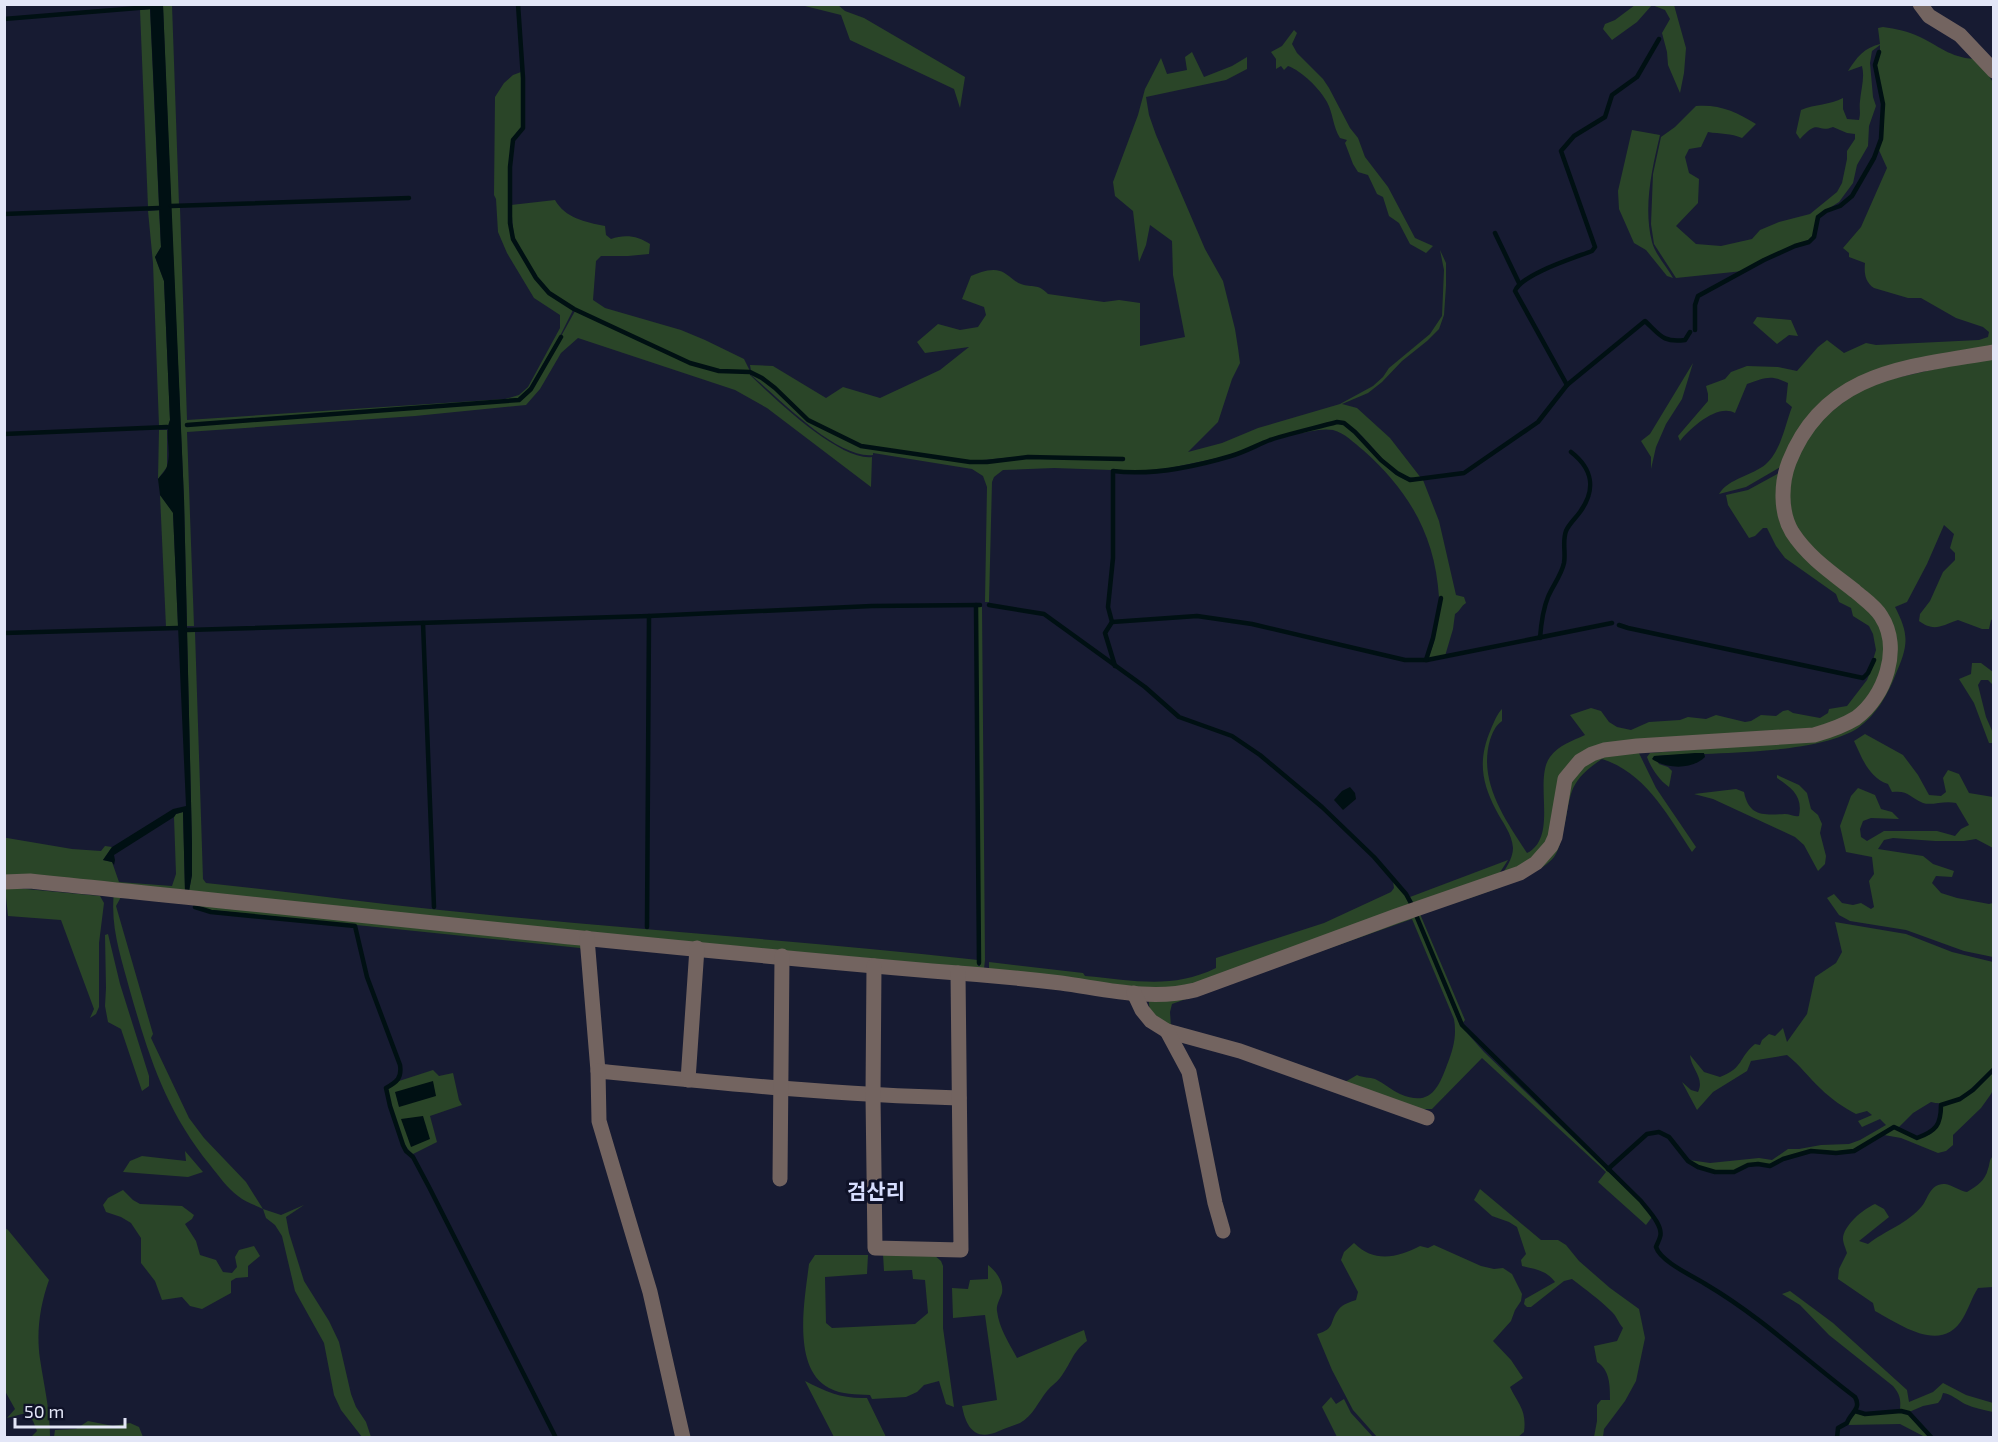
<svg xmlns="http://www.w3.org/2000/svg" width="1998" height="1442" viewBox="0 0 1998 1442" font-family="'Exo 2','Noto Sans KR',sans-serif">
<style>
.green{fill:#2a4528}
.water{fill:#001013}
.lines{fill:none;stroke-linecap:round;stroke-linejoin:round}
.stream{stroke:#001013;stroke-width:4.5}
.minor{stroke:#736460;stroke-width:15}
.labels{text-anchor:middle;stroke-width:6;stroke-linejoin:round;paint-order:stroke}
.quarter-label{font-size:21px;font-weight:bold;fill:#d7defe;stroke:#0f1228}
</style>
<rect width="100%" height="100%" fill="#171b32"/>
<g class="green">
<path d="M163,5H172L179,205H171Z"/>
<path d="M801,5H838L845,11L864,18L965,77L960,108L954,89L850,40L841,15Z"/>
<path d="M1635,5H1674L1686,48L1684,73L1680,93L1668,65L1667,52L1662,33L1670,19L1665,10L1652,5L1637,22L1612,40L1603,29L1605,24L1615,20Z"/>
<path d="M150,9L159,207H148L140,10Z"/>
<path d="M1883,27C1896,29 1908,31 1920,37C1942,48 1953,59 1978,59L1994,84L1993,347L1847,385L1782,466L1746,487L1719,494C1729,478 1752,476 1766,464C1781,451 1785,425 1792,407L1786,402L1788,383C1770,374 1765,378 1747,384L1735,413C1718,403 1690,428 1680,441L1678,436L1708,401V394L1706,386L1725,379L1731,372L1747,366L1778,367L1797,371L1818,347L1827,340L1844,353L1866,343L1876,345L1979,340L1988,337L1989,332L1983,327L1956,318L1921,298H1908L1874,288C1865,282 1864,273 1865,263L1849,257V253L1843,248L1861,227L1887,168L1878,148L1883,139L1884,104L1876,65L1880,52V45L1872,51L1870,63L1873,97L1876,106L1869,126L1868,146L1857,165L1853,183L1839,202L1817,216L1813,236L1808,241L1794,245L1743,271L1676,278L1654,244L1651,224L1653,174L1661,137L1675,127L1696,106C1719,104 1737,112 1756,124L1742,138C1731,133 1720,134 1708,132L1701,147L1689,149L1685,157L1689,173L1699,179L1698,203L1676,226L1696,244L1721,246L1752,239L1760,230L1779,222L1810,214L1837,192L1842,183L1847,159V151L1855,139V134L1847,133L1833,127C1816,134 1820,117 1800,139L1796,133L1801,110C1815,104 1830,105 1843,98V109L1847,119L1859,120C1861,112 1859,109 1860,101C1861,89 1865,78 1862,66L1848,71C1857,57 1864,48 1880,44L1878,28Z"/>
<path d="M1294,30L1297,33L1292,44L1297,53L1323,79L1329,88L1350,128L1358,138L1365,157L1388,187L1415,238L1433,246L1426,253L1410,244L1399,223L1389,216L1383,197L1377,194L1368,175L1358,172L1353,164L1345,143L1347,140L1340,138C1333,127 1333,113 1327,102C1320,89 1302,71 1288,66L1284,70L1281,66L1276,69V59L1271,52L1282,46Z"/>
<path d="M1192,52L1204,77L1232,66L1247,57V69L1226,80L1146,97L1149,115L1156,135L1205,249L1223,281L1235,329L1238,348L1240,363L1232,379L1218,422L1188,452L1222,443L1258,428L1340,404L1373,386L1383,377L1389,368L1430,334L1442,316L1444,270L1440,250L1446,263V286L1444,315L1439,329L1427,341L1402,361L1382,382L1368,393L1342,404L1357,408L1390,438L1421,478C1383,481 1371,428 1337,421L1270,439L1232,455L1165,469L1134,473L1112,470L1054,468L1003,470L994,477L992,482L989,602H985L987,487L983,476L972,469L873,453V455C836,459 778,397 751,375V373L775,389L808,421L861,447L970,463L1028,458L1123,460V458L1027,456L971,461L862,445L809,419L776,387L763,377L751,371L750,365L773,366L826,398L843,387L880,398L940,370L969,347L925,353L917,342L938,324L960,330L978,327L986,315L984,307L962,299L971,276C979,273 990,268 1000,271C1007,273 1013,281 1021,284C1033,288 1037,283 1048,294L1104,302L1119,300L1140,303V346L1185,337L1173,275L1172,241L1150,225L1146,245L1139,262L1133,211L1115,196L1113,182L1138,115L1145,89L1161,58L1167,74L1187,70L1185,57Z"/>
<path d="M521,72L522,128L512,139L509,167V223L512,239L535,279L549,294L573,310L560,336L526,393L518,399L506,401L187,424V426L519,401L532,389L575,311L689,364L719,372H750V375C773,397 839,461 872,457L871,487L767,408L735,390L578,338L561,353L540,389L526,405L415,416L187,432L194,626H187L184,499L171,208H180L187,420L505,399L519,395L528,387L560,328V315L534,298L507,253L498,232L496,199L494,195L495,97L504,83L513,75Z"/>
<path d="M1632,130L1660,135C1652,169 1643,207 1652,242C1655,254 1667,267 1673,278L1667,276L1646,250L1634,243L1619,209L1618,191Z"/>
<path d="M555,200C565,218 585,222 605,226L606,235L611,239C625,234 638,236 650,244L649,254L628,256H601L596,261L593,300L605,308L681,330L705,340L744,359L750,371L719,370L690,362L575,309L550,292L537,278L514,239L511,205Z"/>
<path d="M159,210L161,247L155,257L164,281L170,420L168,426H159L153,263L148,211Z"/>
<path d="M1757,317L1791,320L1798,336L1789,335L1777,344L1753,323Z"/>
<path d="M1993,356L1994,619L1991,620L1989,629H1982L1958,620C1941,626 1934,632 1919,621L1920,614L1930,601L1943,572L1955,560V553L1950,548L1954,534L1944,525L1927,564L1907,602L1895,607C1910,636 1908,646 1895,676C1887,696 1876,715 1858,728C1815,756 1707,752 1654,756L1659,764L1668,767L1672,771L1669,787C1659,780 1651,768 1647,757L1650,753L1776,743L1865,717L1893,630L1809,548L1792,518L1788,480L1811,428L1865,385Z"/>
<path d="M1693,363L1682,399L1666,424L1656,447L1651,469V457L1641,441L1650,434Z"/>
<path d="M1337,423C1366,429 1380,473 1409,481C1413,482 1419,480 1423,480L1439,521L1456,595L1464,597L1466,603C1461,606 1460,611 1455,614L1453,629L1445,656L1428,659L1434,642L1442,597H1439C1435,535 1409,491 1363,450C1354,443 1345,433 1333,430C1321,428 1308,432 1296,434Z"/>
<path d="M159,430H167V467L158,479Z"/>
<path d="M1781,472L1785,525L1871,610L1886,637L1881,677L1859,709L1823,729L1581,757L1556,815L1542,853L1500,878C1505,869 1513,859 1513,848C1512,833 1502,822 1496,810C1481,781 1478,759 1491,729C1494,722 1497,714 1502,709V721C1495,726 1493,732 1490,740C1478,782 1505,819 1527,853C1559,837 1533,780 1550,757C1559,745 1572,741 1585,735L1570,715L1591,708L1601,711L1609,722L1617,727L1631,730L1649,722L1680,720L1688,717L1706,719L1716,715L1745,722L1751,721L1761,715L1776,716L1783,711L1788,710L1793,713L1820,718L1828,713L1829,709L1847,706L1867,680L1876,658L1873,660L1876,650L1873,634L1869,626L1853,616L1851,608L1839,602L1836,594L1785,558L1776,546L1767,528H1763L1755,536L1749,538L1728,505L1726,495L1748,490Z"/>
<path d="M160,495L173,512L178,626L166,627Z"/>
<path d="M977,607H982L985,960L984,969L5,880V838H7L72,849L101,851L105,846L112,847L103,860L112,862L119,882L172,886L176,874L174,817L176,814L183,812L185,891H189L192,875V844L187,632H195L203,879L206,883C284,891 362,902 440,910C619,929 799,940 978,960V966H980Z"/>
<path d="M1972,663H1981L1993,672V685L1988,680H1981L1978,685L1986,717L1993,733V743H1989L1974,703L1959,679L1971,674Z"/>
<path d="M1865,734L1903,755L1918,775L1929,795L1941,796L1946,792L1943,778L1948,770L1959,774L1969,793L1993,797V848L1976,839L1964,841H1935L1893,838L1884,840L1878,849L1923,856L1933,864L1954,871L1952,877L1936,876L1932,883L1941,893L1957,898L1989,904L1993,903V957L1964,951L1906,930L1850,921L1839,915L1827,898L1834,894L1842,903L1853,905L1861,903L1871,909L1874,907L1869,881L1874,874L1872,857L1846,852L1840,826L1851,796L1858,788L1875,795L1881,809L1892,812L1899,819L1871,818L1863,821L1860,829L1861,837L1867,841L1884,831H1937L1955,836L1961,829L1969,825L1956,803C1944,800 1932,806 1923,803C1909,797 1909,790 1892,792L1888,784C1869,778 1862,758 1854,741Z"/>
<path d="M1637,749L1656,788L1696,847L1692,852C1668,816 1646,773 1602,759C1566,783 1572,794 1563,832C1561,840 1559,850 1554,857C1537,880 1450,904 1420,914L1465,1020L1462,1024L1417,915L1415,916L1460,1025L1484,1052L1640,1202L1652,1217L1646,1225L1598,1182L1606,1172L1482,1058L1432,1109H1417L1345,1082L1357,1075C1363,1078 1370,1077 1375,1079C1384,1083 1391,1090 1400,1094C1430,1107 1438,1089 1447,1065C1453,1050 1457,1036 1454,1019L1412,919L1172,1004L1170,1012L1171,1027C1160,1022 1148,1015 1149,1001H1172L1215,988L1538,866L1571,779L1596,756Z"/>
<path d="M1777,775L1799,785L1807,793L1811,809L1818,815L1822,824L1820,833L1826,856L1825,864L1818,871L1804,845L1795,837L1713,799L1694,794L1736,789L1744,792C1749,817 1764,815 1785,814C1790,814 1793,817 1799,816C1803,796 1792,788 1777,778Z"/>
<path d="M1508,860L1495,880L1415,906L1410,897Z"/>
<path d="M1393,881L1405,895L1410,906L1200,986L1170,991L989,969V962L1083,973L1085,976C1133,980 1171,990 1216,968V958L1324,923L1391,892L1394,888Z"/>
<path d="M5,887L100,896L104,903L99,943V1007L96,1014L90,1018L94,1009L61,920L8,916Z"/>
<path d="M114,892L585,944V953L580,948L211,910L193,905L121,897L116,906L153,1034L151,1038L189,1118L204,1138L246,1182L263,1209L281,1215L304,1205L286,1217L289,1233L304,1281L329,1321L339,1342L351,1394L356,1407L366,1422L371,1437H362L341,1410L334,1395L324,1343L295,1291L282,1236L275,1225L266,1218L263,1209C255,1205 245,1202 238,1196C228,1189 218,1175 210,1165C166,1111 149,1057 130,991C121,957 110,927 114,892Z"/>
<path d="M1835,922L1906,934L1952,952L1993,962V1068C1975,1083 1958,1109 1931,1102L1913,1113L1899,1127L1894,1126L1854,1151L1835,1152L1811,1150L1782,1158L1770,1165L1758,1163L1732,1171H1716L1699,1166L1689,1160L1710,1163L1759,1158L1772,1160L1788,1149H1799L1821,1145L1849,1144L1860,1140L1886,1125L1880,1119L1862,1127L1858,1121L1872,1115L1867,1111L1856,1114C1844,1108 1830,1098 1821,1089C1809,1078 1800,1065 1787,1055L1751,1061L1747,1071L1713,1092L1697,1110L1682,1082L1691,1090L1698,1092C1705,1078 1691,1069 1690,1055L1704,1072L1720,1077C1744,1068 1738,1058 1755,1044L1760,1045L1762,1040L1769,1034L1775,1036L1783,1028L1787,1042L1807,1014L1815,977L1836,963L1842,952Z"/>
<path d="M108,934L120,984L149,1076V1086L142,1091L121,1029L108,1022L105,1006L106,988L105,935Z"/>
<path d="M433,1070L439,1076L453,1073L459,1100L462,1105L430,1116L437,1142L413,1154C396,1140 392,1109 388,1089L399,1081Z"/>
<path d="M1993,1070V1090L1991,1094L1981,1108L1953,1135V1145L1946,1151L1938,1153L1901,1138L1884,1135L1894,1128C1919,1144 1942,1139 1942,1106L1960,1099L1974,1090Z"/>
<path d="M185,1151L203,1172L188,1177L123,1172L130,1161L142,1156L186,1161Z"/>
<path d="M1993,1156V1287L1978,1288C1972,1297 1969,1308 1963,1318C1942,1355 1901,1325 1875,1311L1873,1303L1838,1279L1839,1269L1847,1253C1846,1249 1843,1243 1843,1239C1843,1226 1863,1209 1875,1204L1884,1209L1889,1217L1859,1241L1868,1244C1886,1230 1907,1224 1922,1206C1928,1199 1930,1183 1945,1184C1952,1185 1960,1191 1967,1192C1977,1186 1985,1181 1988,1169C1990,1163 1989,1160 1993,1156Z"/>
<path d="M1480,1189L1541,1240H1558L1566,1245L1579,1261L1610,1288L1639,1309L1645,1338L1636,1381L1625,1401L1604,1429L1603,1437H1594L1597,1421V1405L1601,1400H1610C1610,1386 1610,1370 1597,1362L1594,1346L1617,1341L1623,1328C1618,1322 1616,1315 1611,1311C1599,1299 1586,1290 1572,1279L1564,1281L1531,1307H1527L1524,1304L1525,1299L1555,1282C1547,1271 1536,1269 1522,1266L1521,1260L1526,1254L1517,1227L1509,1222L1492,1216L1474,1200Z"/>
<path d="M123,1190L133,1200L140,1204L182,1206L194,1215L192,1219L185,1224L196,1241L200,1255L216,1260L223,1272L232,1273L237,1267L235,1257L239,1250L254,1246L260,1256L248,1266V1277L236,1278L231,1281V1293L202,1309L190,1306L182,1297L162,1300L155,1281L141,1263V1238L131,1223L121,1217L106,1212L103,1205L108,1198Z"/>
<path d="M5,1228L8,1230L49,1280C40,1305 36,1332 40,1359C44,1386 50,1410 50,1437H31L37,1431L33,1421L26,1413L7,1418L15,1409L5,1391Z"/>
<path d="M1354,1243C1374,1263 1397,1258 1420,1246L1428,1248L1434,1245L1481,1266L1494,1269L1503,1268L1512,1274L1522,1294L1521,1301L1515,1310L1511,1321L1493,1341L1511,1360L1523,1378L1510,1387C1518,1404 1527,1410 1524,1432L1518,1437H1377L1353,1410L1332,1370L1317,1334C1336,1329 1329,1321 1339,1309C1343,1304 1350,1302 1356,1300L1358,1292L1341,1260L1344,1252Z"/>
<path d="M883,1254L934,1255L941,1261L943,1266V1328L954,1407L946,1404L939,1381L924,1385L917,1392L906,1397L872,1399L870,1395C856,1394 842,1395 829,1388C791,1368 805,1298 809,1264L815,1255H868L867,1274L825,1277L826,1323L832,1328L915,1324L928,1313L925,1280L913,1279L912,1270L884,1271Z"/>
<path d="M988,1265C996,1271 1004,1282 1002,1293C1000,1299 996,1305 997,1311C999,1328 1009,1343 1017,1358L1084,1330L1087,1341C1072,1352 1071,1364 1060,1378C1056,1383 1051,1386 1047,1391C1038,1402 1033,1416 1020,1423C1013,1426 1006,1428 999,1431C975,1442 966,1427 962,1406L997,1400L985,1315L953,1318L952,1288L968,1289L970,1280L988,1279Z"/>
<path d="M1790,1291L1833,1323L1886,1371L1907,1390L1909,1402L1933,1392L1943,1383L1966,1395L1993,1403V1412C1984,1410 1974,1408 1965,1404C1958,1400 1951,1394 1943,1393L1941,1399L1938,1403L1923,1406L1909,1412L1900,1410C1901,1400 1900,1394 1893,1386L1829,1335L1800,1305L1782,1294Z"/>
<path d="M805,1381C827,1392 842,1399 867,1398L886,1437H834Z"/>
<path d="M1331,1397L1336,1404L1344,1399L1351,1413L1373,1437H1337L1322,1407Z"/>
<path d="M1855,1413C1873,1419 1894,1409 1907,1414C1916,1418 1924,1431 1931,1437H1925L1900,1424L1847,1425Z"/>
<path d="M88,1421L113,1426L130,1423L139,1427L143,1437H54L55,1430L76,1429Z"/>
</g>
<g class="water">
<path d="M150,5H163L184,499L192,844V875L189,891L185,892L183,812L176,814L174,817L114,855L115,860L114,865L112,862L103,860L112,847L173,809L186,806L173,513L160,495L158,479C161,475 166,471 167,466C172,451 164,434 170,420L164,281L155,257L161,247Z"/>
<path d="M1695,753H1704L1705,757C1692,770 1666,769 1652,759L1654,756Z"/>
<path d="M1350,787L1355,793L1356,799L1343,810L1334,800L1342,791Z"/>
<path d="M433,1081L436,1096L399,1107L395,1092Z"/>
<path d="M423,1116L430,1139L411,1147L401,1119Z"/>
</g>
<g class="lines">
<g class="stream">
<path d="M518,4L523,78V128L513,140L510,167V223L513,239L536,278L549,293L574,309L690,363L719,371L750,372L762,378L775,388L808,420L861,446L970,462H987L1028,457L1123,459"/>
<path d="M4,19L150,7"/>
<path d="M171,206L409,198"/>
<path d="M4,214L159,208"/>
<path d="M1495,233L1519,283"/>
<path d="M1695,330V305L1698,296L1764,260L1795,246L1809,242L1814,237L1818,217L1826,211L1840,206L1852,196L1874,158L1881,139L1883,104L1875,65L1879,52"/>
<path d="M1567,385L1515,291C1522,274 1574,258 1592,251L1595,247L1561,151L1574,136L1605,117L1612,95L1637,77L1659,39"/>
<path d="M187,425L519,400L531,389L561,337"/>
<path d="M4,434L167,427"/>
<path d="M976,605L979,963"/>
<path d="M989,605L1044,614L1145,687L1179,717L1232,736L1260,755L1322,807L1374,857L1406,894L1412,905"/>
<path d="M1112,622L1197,616L1252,624L1405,660H1427L1612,623"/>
<path d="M423,623L434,907"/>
<path d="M1619,625L1628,628L1863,678L1868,673L1874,660"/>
<path d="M187,630L649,616L872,606L980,605"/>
<path d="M4,633L178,628"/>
<path d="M1540,638C1541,625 1543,609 1548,597C1553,585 1561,576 1564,563C1566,552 1562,542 1566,531C1569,524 1575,519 1580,512C1596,490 1593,469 1571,452"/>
<path d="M1426,660L1433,638L1441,598"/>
<path d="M1115,666L1105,633L1112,622L1108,607L1113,558V471C1152,476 1194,467 1231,456C1245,452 1257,445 1270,440C1292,433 1315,428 1337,422L1344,423L1355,432L1381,460L1397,473L1410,480L1464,473L1538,422L1567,385L1645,321C1660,335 1663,343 1685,340L1690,332"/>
<path d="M195,907L211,912L355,926L367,977L400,1065C402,1078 397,1082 386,1088L390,1106L403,1145L406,1151L413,1157L429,1187L556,1438"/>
<path d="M1416,915L1462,1025L1641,1201C1647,1209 1664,1226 1660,1237C1659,1241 1657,1244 1656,1247C1661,1262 1693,1276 1707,1285C1761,1317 1806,1360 1855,1397C1862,1409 1850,1413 1847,1423L1838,1428L1837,1438"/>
<path d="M647,927L649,616"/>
<path d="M1608,1169L1647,1134L1659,1132L1669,1137L1688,1161L1698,1167L1715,1172H1734L1748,1165L1758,1164L1770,1166L1783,1159L1811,1151L1836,1153L1854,1151L1894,1127L1917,1138C1936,1131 1941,1125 1941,1105L1960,1099L1973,1090L1994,1069"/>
<path d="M1855,1411L1865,1414L1901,1411L1909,1413L1932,1438"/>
</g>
<g class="minor">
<path d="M1920,4L1929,16L1960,35L1994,71"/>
<path d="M4,882L30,881C331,912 631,945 932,971C975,974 1018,978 1061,983C1105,989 1151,1001 1195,990L1396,916L1520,873L1536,863L1551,846L1555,837L1565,779L1580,761L1592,754L1604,750L1637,746L1814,735C1828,731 1843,726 1856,718C1885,697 1902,648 1881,616C1875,606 1864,599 1855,591C1832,573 1808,557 1792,532C1780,512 1781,483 1789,462C1825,370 1909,367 1994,352"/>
<path d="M587,938L598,1071C719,1083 837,1095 959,1098"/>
<path d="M874,966L873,1096L875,1248L961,1250L958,973"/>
<path d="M1134,993L1142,1010L1151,1021L1167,1031L1240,1051L1427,1118"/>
<path d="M1167,1031L1189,1072L1215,1203L1223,1231"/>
<path d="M598,1071L599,1121L650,1292L683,1438"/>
<path d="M688,1080L697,948"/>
<path d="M780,1179L782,956"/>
</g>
</g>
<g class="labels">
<g class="quarter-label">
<text x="876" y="1199">검산리</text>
</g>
</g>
<rect width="1998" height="1442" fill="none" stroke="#e3e6f7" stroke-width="12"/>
<path d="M15 1418v9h110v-9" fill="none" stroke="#e3e6f7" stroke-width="3"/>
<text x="24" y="1418" font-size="18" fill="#e3e6f7" stroke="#0f1228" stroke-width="4.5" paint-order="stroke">50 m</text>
</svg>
